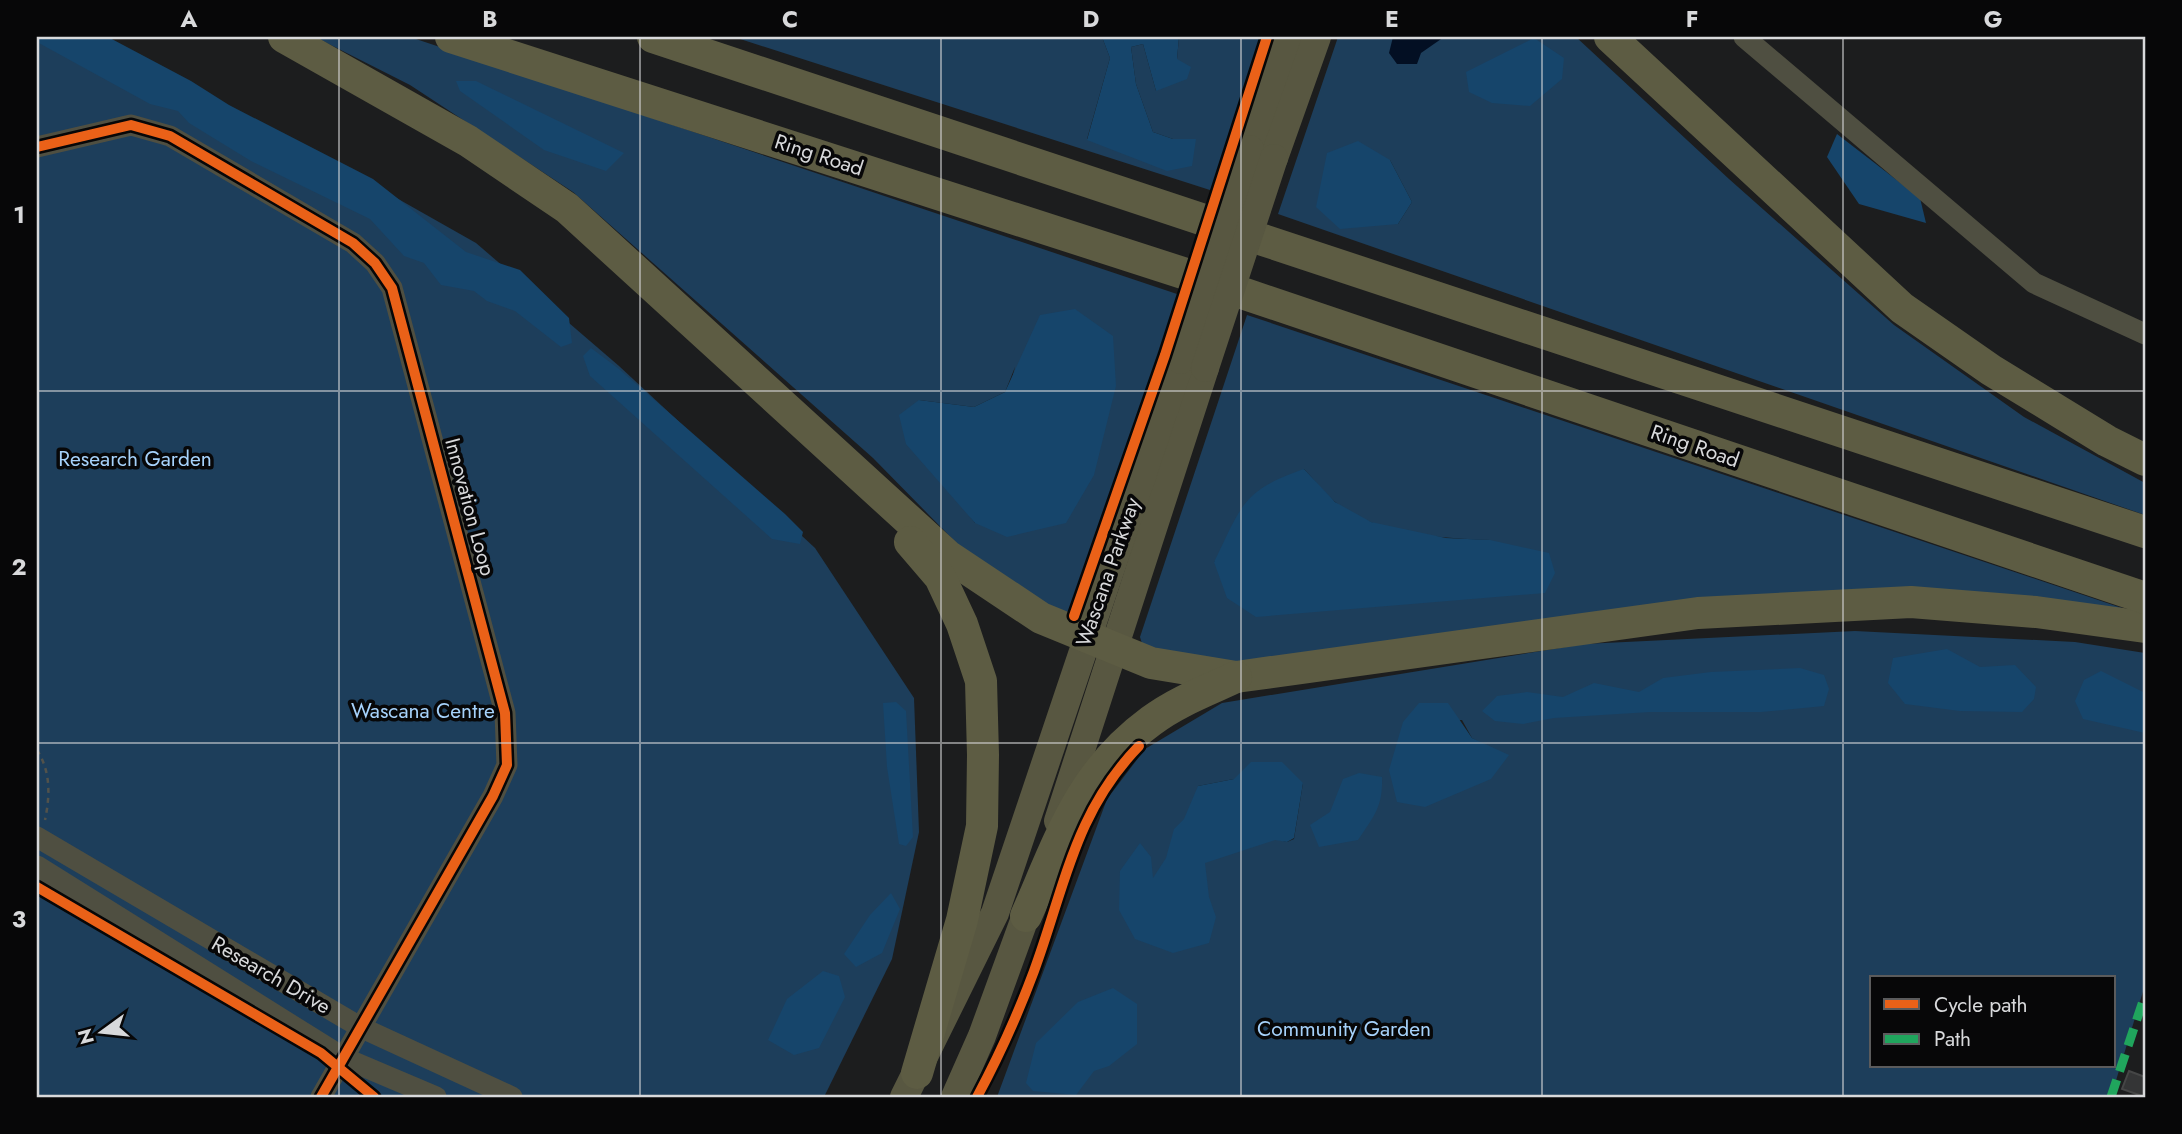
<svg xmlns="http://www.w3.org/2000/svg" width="2182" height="1134" viewBox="0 0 2182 1134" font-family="Jost,sans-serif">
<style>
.green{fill:#1d3e5b;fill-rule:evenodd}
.forest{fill:#16456b}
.water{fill:#030f23}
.building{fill:#343536;stroke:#454646;stroke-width:2}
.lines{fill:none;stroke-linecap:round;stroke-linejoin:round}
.path{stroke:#52524b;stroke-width:2.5;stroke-dasharray:5 5;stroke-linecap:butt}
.minor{stroke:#4f4f41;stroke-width:21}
.major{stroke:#585741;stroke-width:28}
.highway{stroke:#5d5c43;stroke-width:32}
.major-bridge{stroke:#585741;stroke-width:28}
.quiet{stroke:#20a55d;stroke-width:9;stroke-dasharray:18 9;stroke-linecap:butt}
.cycleway-casing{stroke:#070708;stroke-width:15}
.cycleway{stroke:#ea6118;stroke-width:10}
.grid{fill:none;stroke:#d8d9db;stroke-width:2;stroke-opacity:0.55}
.labels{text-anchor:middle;stroke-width:7;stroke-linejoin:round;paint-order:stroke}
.street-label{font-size:21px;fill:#d8d9db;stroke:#070708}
.park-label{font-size:21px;fill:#a6d2fb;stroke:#070708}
.neatline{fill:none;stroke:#d8d9db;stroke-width:2.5}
.grid-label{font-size:23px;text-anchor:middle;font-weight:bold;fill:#d8d9db}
</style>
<rect width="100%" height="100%" fill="#1c1d1e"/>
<g class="green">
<path d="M37,37H85L317,153L476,243L619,366L815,548L914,698L919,832L892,959L824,1097H37Z"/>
<path d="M315,37H410L1180,295L1077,611L1065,615L981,568L873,458L573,192L410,85ZM1015,367L975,523L953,494L919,400L974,407L1005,392Z"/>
<path d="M734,37H1102L1110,58L1087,139H1196H1173L1153,132L1136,84L1131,47L1143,44L1156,91L1177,59L1179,37H1268L1213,191Z"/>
<path d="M1338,37H1576L1729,179L1894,325L2024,417L2145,483V515L1278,214ZM1390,160L1412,202L1398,224Z"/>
<path d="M1247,315L2122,608L2118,615L1896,594L1241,666L1144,650L1140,637ZM1304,469C1314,479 1323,492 1334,501C1374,535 1440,538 1490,540L1214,562Z"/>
<path d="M1855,631L2075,642L2145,653V985L2111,1097H997L1107,799L1145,749L1222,703L1584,644ZM1462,720L1472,738L1492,749L1403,722ZM1234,779L1303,783L1294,839L1287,842L1275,839L1198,786ZM1872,978H2114V1066H1872Z"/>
</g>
<g class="forest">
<path d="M37,37H108L191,81L229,105L373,179L466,252L520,270L569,318L572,343L561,347L515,311L487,301L474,291L441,285L424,263L404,256L370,219L251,161L189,123L178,111L150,104L37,42Z"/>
<path d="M1102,37H1179L1177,59L1191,67L1187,79L1156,91L1143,44L1131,47L1136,84L1153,132L1173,139H1196L1192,166L1167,171L1087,140L1110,58Z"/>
<path d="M1534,38L1564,58L1562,79L1530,106L1492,103L1469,92L1466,72Z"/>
<path d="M456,81H476L624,153L606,171L544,150L460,91Z"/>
<path d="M1837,134L1920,198L1926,223L1859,204L1827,157Z"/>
<path d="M1358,141L1390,160L1412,202L1398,224L1340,229L1316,207L1327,153Z"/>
<path d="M1075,309L1113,336L1116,386L1094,475L1066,523L1007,537L975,523L906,444L899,415L919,400L974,407L1005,392L1040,315Z"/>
<path d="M591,348L619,369L785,514L803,532L800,544L772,539L590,376L583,356Z"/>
<path d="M1304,469L1335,502L1371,522L1446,538L1490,540L1549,553L1555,573L1545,593L1256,617L1227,598L1214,562C1242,506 1241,491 1304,469Z"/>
<path d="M1947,649L1980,667L2015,665L2036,687L2034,699L2022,712L1960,711L1905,704L1888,683L1893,658Z"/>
<path d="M1800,668L1824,675L1829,689L1824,706L1761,712H1650L1554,718L1523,724L1495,721L1482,711L1497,696L1527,692L1563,697L1594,683L1639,692L1663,678L1711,672Z"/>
<path d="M2101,671L2145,693V733L2083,719L2075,701L2084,680Z"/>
<path d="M896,702L906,711L913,837L906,846L899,844L887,767L883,703Z"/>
<path d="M1419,703H1448L1472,738L1509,755L1491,779L1425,807L1397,802L1389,770L1403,722Z"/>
<path d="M1251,762H1282L1303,783L1294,838L1287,842L1275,840L1205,863L1209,897L1216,917L1209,943L1173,953L1135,939L1119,910L1120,871L1140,843L1151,857L1153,878L1166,858L1174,829L1184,819L1198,786L1234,779Z"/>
<path d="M1359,773L1382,777C1383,807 1374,816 1358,840L1319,847L1310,825L1330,812L1343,779Z"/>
<path d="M891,893L900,909L882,953L856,967L844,954L870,915Z"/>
<path d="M823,971L839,976L845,997L819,1048L794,1055L768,1040L787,999Z"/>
<path d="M1113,988L1137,1004V1044L1109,1066L1094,1071L1076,1095L1033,1091L1026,1083L1036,1043L1078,1002Z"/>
</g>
<path class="water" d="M1393,37H1444L1421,53L1417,64H1397L1389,53Z"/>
<path class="building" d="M2129,1071L2145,1077V1097L2122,1089Z"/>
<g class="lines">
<path class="path" d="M37,750C51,772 50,796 45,820"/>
<g class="minor">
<path d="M1744,37L2034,283L2145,334"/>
<path d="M37,147L131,125L170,136L353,243L375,263L392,288L505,713L507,765L493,796L321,1097"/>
<path d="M37,837L360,1027L512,1097"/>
<path d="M37,866L344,1058L436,1097"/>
</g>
<g class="major">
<path d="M1250,149L1289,37"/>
<path d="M1274,158L1317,37"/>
<path d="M1058,821L1205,368"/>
<path d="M904,1097L995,913L1181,360"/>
<path d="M955,1097L982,1036L1033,896"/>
</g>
<g class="highway">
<path d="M284,37L468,141L567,208L948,556L1041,618L1151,663L1236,677L1698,613L1911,602L2036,612L2145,627"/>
<path d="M451,37L1186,274"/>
<path d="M653,37L1204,220"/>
<path d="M1610,37L1902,308L1991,370L2107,441L2145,460"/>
<path d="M1263,240L2145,532"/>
<path d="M1245,294L2145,598"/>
<path d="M910,542L940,577L962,624L981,681L983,755L982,826L962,920L917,1073"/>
<path d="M1026,916C1060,839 1080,773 1151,721C1176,702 1208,690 1236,677"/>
</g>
<g class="major-bridge">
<path d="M1181,360L1250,149"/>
<path d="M1205,368L1274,158"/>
</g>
<path class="quiet" d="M2111,1097L2145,995"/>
<g class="cycleway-casing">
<g id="cycleway">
<path d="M37,147L131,125L170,136L353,243L375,263L392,288L505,713L507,765L493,796L321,1097"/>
<path d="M1074,616L1165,355L1267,37"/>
<path d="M37,887L321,1053L374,1097"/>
<path d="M977,1097C999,1056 1018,1014 1034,971C1065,887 1074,813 1139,746"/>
</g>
</g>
<use href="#cycleway" class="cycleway"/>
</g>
<path class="grid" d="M339,37V1097M640,37V1097M941,37V1097M1241,37V1097M1542,37V1097M1843,37V1097M37,391H2145M37,743H2145"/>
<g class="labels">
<g class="street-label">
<text transform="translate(819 155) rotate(18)" y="7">Ring Road</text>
<text transform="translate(1695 446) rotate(19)" y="7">Ring Road</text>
<text transform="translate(470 507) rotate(75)" y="7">Innovation Loop</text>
<text transform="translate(1108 572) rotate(-71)" y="7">Wascana Parkway</text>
<text transform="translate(271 975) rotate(30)" y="7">Research Drive</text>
</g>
<g class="park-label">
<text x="135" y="466">Research Garden</text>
<text x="423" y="718">Wascana Centre</text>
<text x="1344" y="1036">Community Garden</text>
</g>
</g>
<rect width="2182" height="1134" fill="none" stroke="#070708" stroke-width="77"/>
<rect x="1870" y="976" width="245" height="91" fill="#070708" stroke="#5b5b5c" stroke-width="2"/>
<rect x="1884" y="999" width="35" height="10" fill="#ea6118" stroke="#5b5b5c" stroke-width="2"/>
<text x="1934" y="1012" font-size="21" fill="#d8d9db">Cycle path</text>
<rect x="1884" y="1034" width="35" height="10" fill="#20a55d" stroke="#5b5b5c" stroke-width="2"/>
<text x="1934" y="1046" font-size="21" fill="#d8d9db">Path</text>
<g transform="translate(102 1032) rotate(255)" stroke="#070708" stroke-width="5" paint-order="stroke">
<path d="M0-5L12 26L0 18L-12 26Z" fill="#d8d9db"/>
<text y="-10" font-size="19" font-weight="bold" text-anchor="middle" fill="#d8d9db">N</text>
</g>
<rect x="38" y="38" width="2106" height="1058" class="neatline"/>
<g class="grid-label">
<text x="189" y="27">A</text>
<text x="490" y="27">B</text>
<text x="790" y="27">C</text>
<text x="1091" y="27">D</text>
<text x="1392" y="27">E</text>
<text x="1692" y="27">F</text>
<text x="1993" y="27">G</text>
<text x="19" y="223">1</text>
<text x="19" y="575">2</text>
<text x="19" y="927">3</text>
</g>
</svg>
